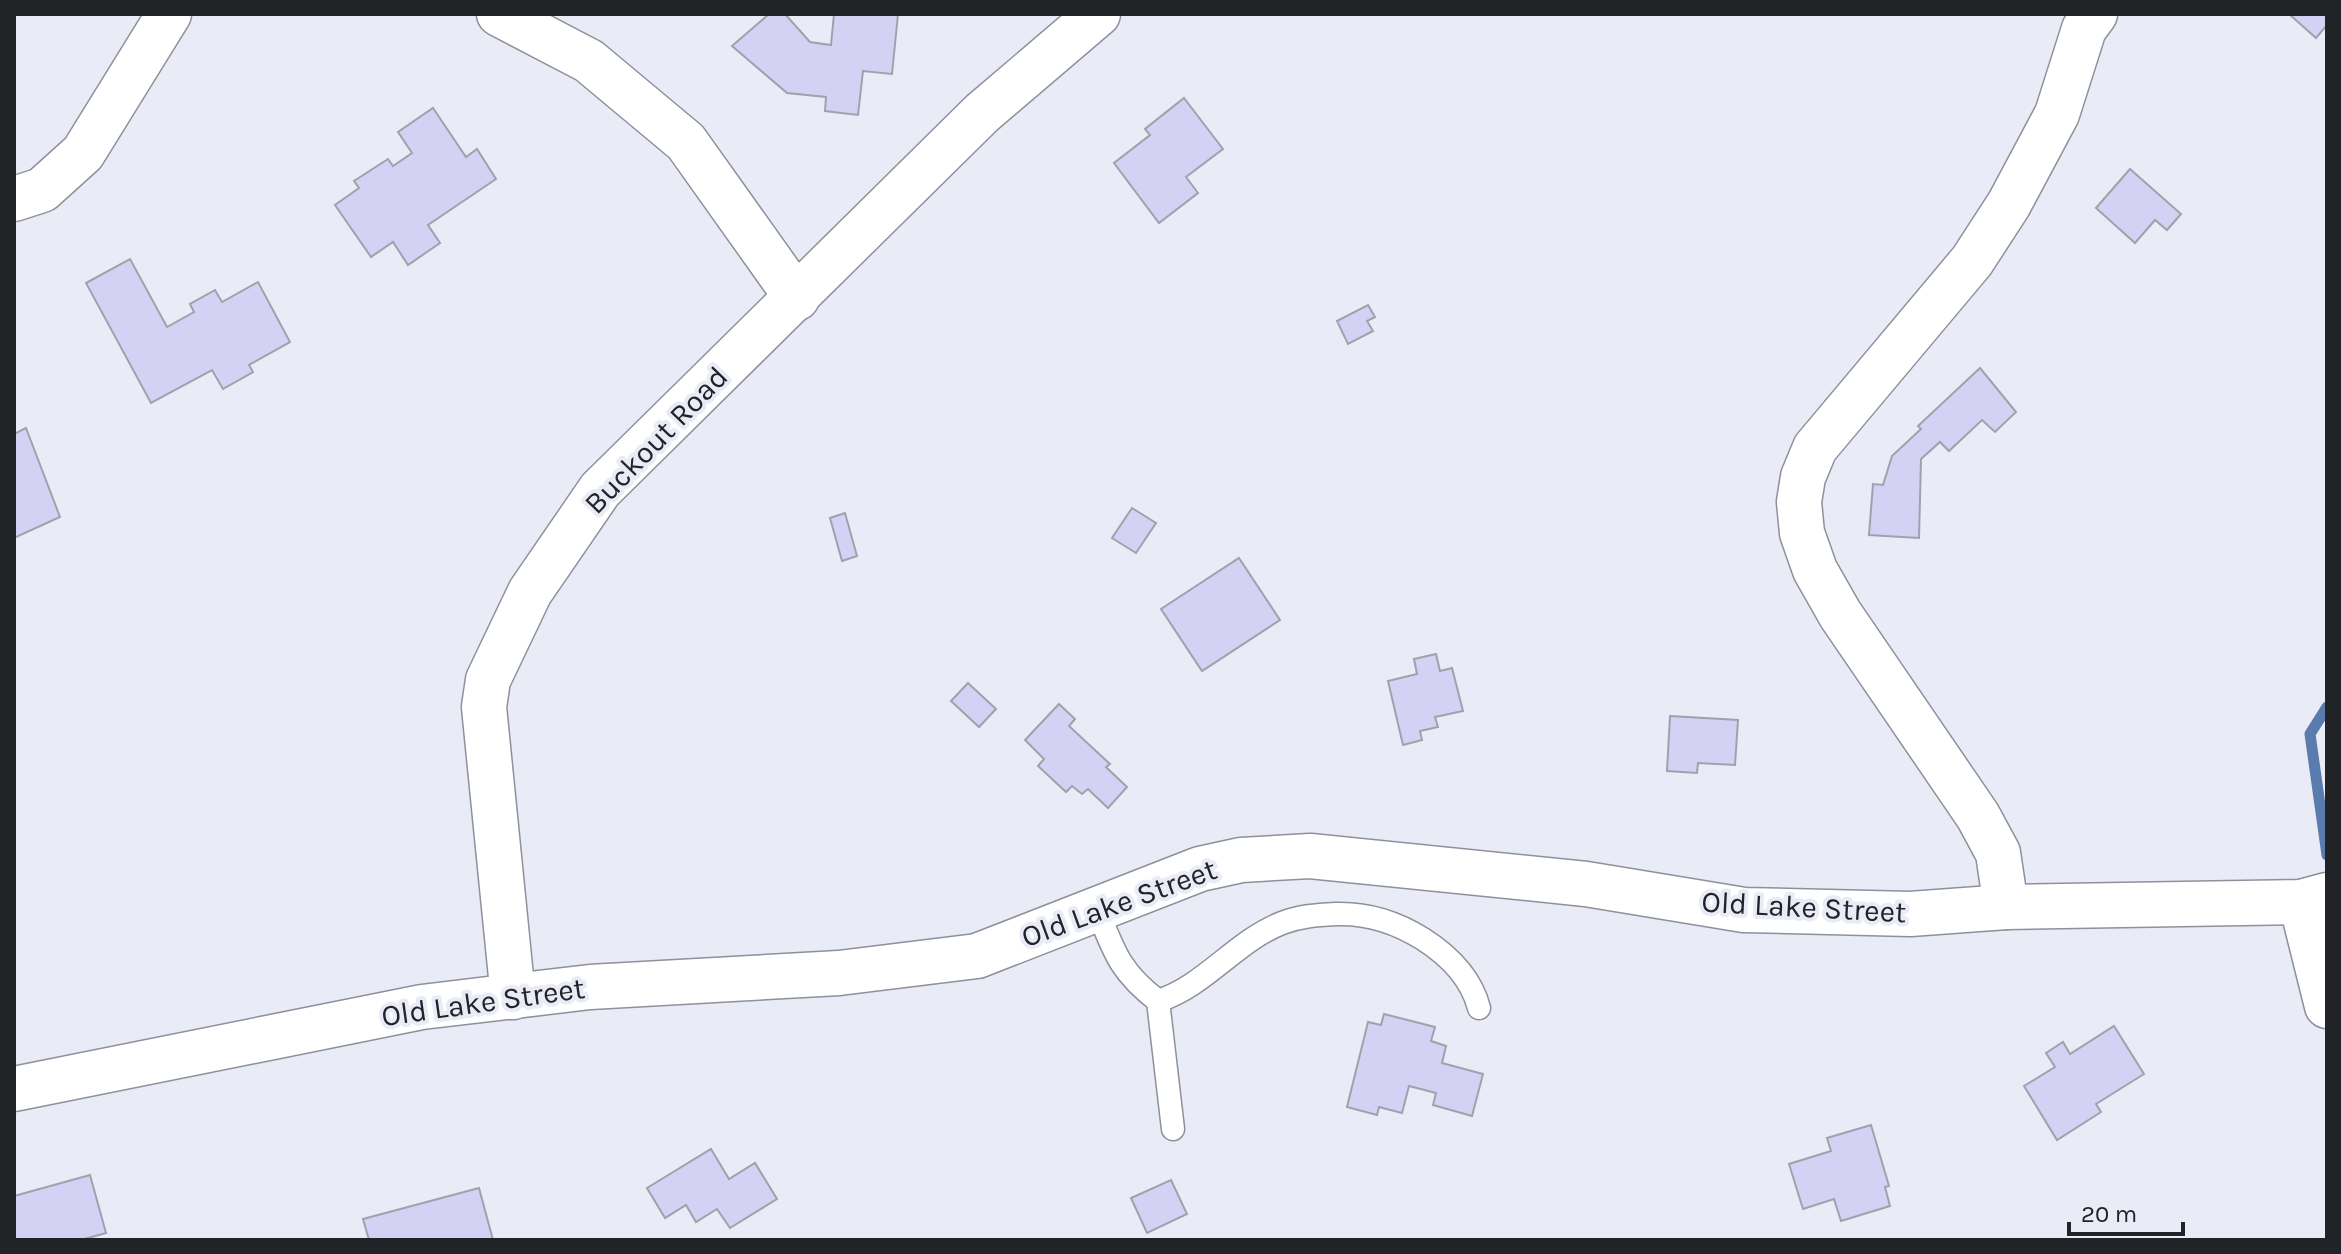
<svg xmlns="http://www.w3.org/2000/svg" width="2341" height="1254" viewBox="0 0 2341 1254" font-family="Karla,sans-serif">
<style>
.lines{fill:none;stroke-linecap:round;stroke-linejoin:round}
.stream{stroke:#5a7bae;stroke-width:11}
.building{fill:#d3d2f4;stroke:#a1a1ac;stroke-width:2}
.lane-casing{stroke:#8e909b;stroke-width:25}
.street-casing{stroke:#8e909b;stroke-width:47}
.lane{stroke:#fff;stroke-width:22}
.street{stroke:#fff;stroke-width:44}
.labels{text-anchor:middle;stroke-width:8;stroke-linejoin:round;paint-order:stroke}
.street-label{font-size:30px;fill:#222327;stroke:#e9ebf7}
</style>
<rect width="100%" height="100%" fill="#e9ebf7"/>
<g class="lines">
<path class="stream" d="M2327,707L2310,734L2327,855"/>
</g>
<g class="building">
<path d="M769,14H785L810,42L831,45L834,14H898L892,74L863,71L858,115L825,111L826,97L787,93L732,46Z"/>
<path d="M2289,14H2327V25L2316,38Z"/>
<path d="M1184,98L1223,149L1186,177L1198,193L1159,223L1114,163L1150,135L1145,129Z"/>
<path d="M433,108L466,157L477,149L496,179L428,225L440,243L408,265L393,242L371,257L335,205L359,188L354,181L388,159L393,166L412,153L398,132Z"/>
<path d="M2130,169L2181,214L2167,230L2155,220L2135,243L2096,208Z"/>
<path d="M130,259L167,327L194,312L190,304L215,290L222,302L258,282L290,342L249,365L253,372L223,389L212,370L151,403L86,283Z"/>
<path d="M1368,305L1375,317L1367,321L1373,331L1348,344L1337,321Z"/>
<path d="M1980,368L2016,412L1995,432L1982,420L1949,451L1940,442L1921,459L1919,538L1869,535L1873,484L1883,485L1892,456L1921,429L1918,426Z"/>
<path d="M26,428L60,517L14,538V434Z"/>
<path d="M1132,508L1156,523L1136,553L1112,538Z"/>
<path d="M845,513L857,556L842,561L830,518Z"/>
<path d="M1239,558L1280,620L1202,671L1161,609Z"/>
<path d="M1436,654L1440,671L1452,668L1463,711L1435,717L1438,727L1420,731L1422,740L1403,745L1388,681L1417,674L1414,659Z"/>
<path d="M968,683L996,709L979,727L951,701Z"/>
<path d="M1059,704L1075,719L1069,726L1110,764L1106,767L1127,787L1108,808L1088,789L1082,794L1072,786L1066,792L1038,766L1044,759L1025,740Z"/>
<path d="M1670,716L1738,720L1735,765L1698,763L1697,773L1667,771Z"/>
<path d="M1384,1014L1435,1027L1431,1041L1446,1046L1442,1063L1483,1074L1472,1116L1433,1105L1436,1093L1409,1086L1402,1113L1379,1107L1377,1115L1347,1107L1368,1022L1381,1025Z"/>
<path d="M2114,1026L2144,1074L2096,1104L2101,1112L2057,1140L2024,1086L2055,1067L2046,1053L2063,1042L2070,1054Z"/>
<path d="M1871,1125L1889,1186L1885,1187L1890,1206L1841,1221L1834,1199L1803,1209L1789,1164L1831,1151L1827,1138Z"/>
<path d="M711,1149L729,1179L755,1163L777,1199L730,1228L717,1209L696,1222L686,1205L665,1218L647,1188Z"/>
<path d="M90,1175L106,1233L81,1240H14V1196Z"/>
<path d="M1171,1180L1187,1214L1147,1233L1131,1198Z"/>
<path d="M479,1188L493,1240H369L363,1219Z"/>
</g>
<g class="lines">
<g class="lane-casing">
<g id="lane">
<path d="M1097,909C1114,952 1120,972 1158,1001C1205,986 1236,941 1282,923C1300,916 1317,915 1336,914C1367,913 1396,922 1423,939C1448,955 1471,977 1479,1008"/>
<path d="M1158,1001L1173,1129"/>
</g>
</g>
<g class="street-casing">
<g id="street">
<path d="M499,14L589,61L686,142L797,298"/>
<path d="M14,199L42,190L83,153L169,14"/>
<path d="M2301,902L2327,1006"/>
<path d="M2006,907L1998,853L1978,816L1840,614L1815,570L1802,533L1799,502L1803,477L1815,448L1972,261L2009,204L2057,114L2084,29L2095,14"/>
<path d="M513,997L484,707L488,680L530,592L600,490L982,113L1098,14"/>
<path d="M14,1089L422,1007L590,987L839,973L977,956L1200,869L1241,860L1310,856L1586,884L1744,910L1910,914L2006,907L2301,902L2327,895"/>
</g>
</g>
<use href="#lane" class="lane"/>
<use href="#street" class="street"/>
</g>
<g class="labels">
<g class="street-label">
<text transform="translate(656 440) rotate(-46)" y="10">Buckout Road</text>
<text transform="translate(1119 903) rotate(-20)" y="10">Old Lake Street</text>
<text transform="translate(1804 907) rotate(3)" y="10">Old Lake Street</text>
<text transform="translate(483 1002) rotate(-8)" y="10">Old Lake Street</text>
</g>
</g>
<rect width="2341" height="1254" fill="none" stroke="#222327" stroke-width="32"/>
<path d="M2069 1222v12h114v-12" fill="none" stroke="#222327" stroke-width="4"/>
<text x="2081" y="1222" font-size="24" fill="#222327" stroke="#e9ebf7" stroke-width="6" paint-order="stroke">20 m</text>
</svg>
